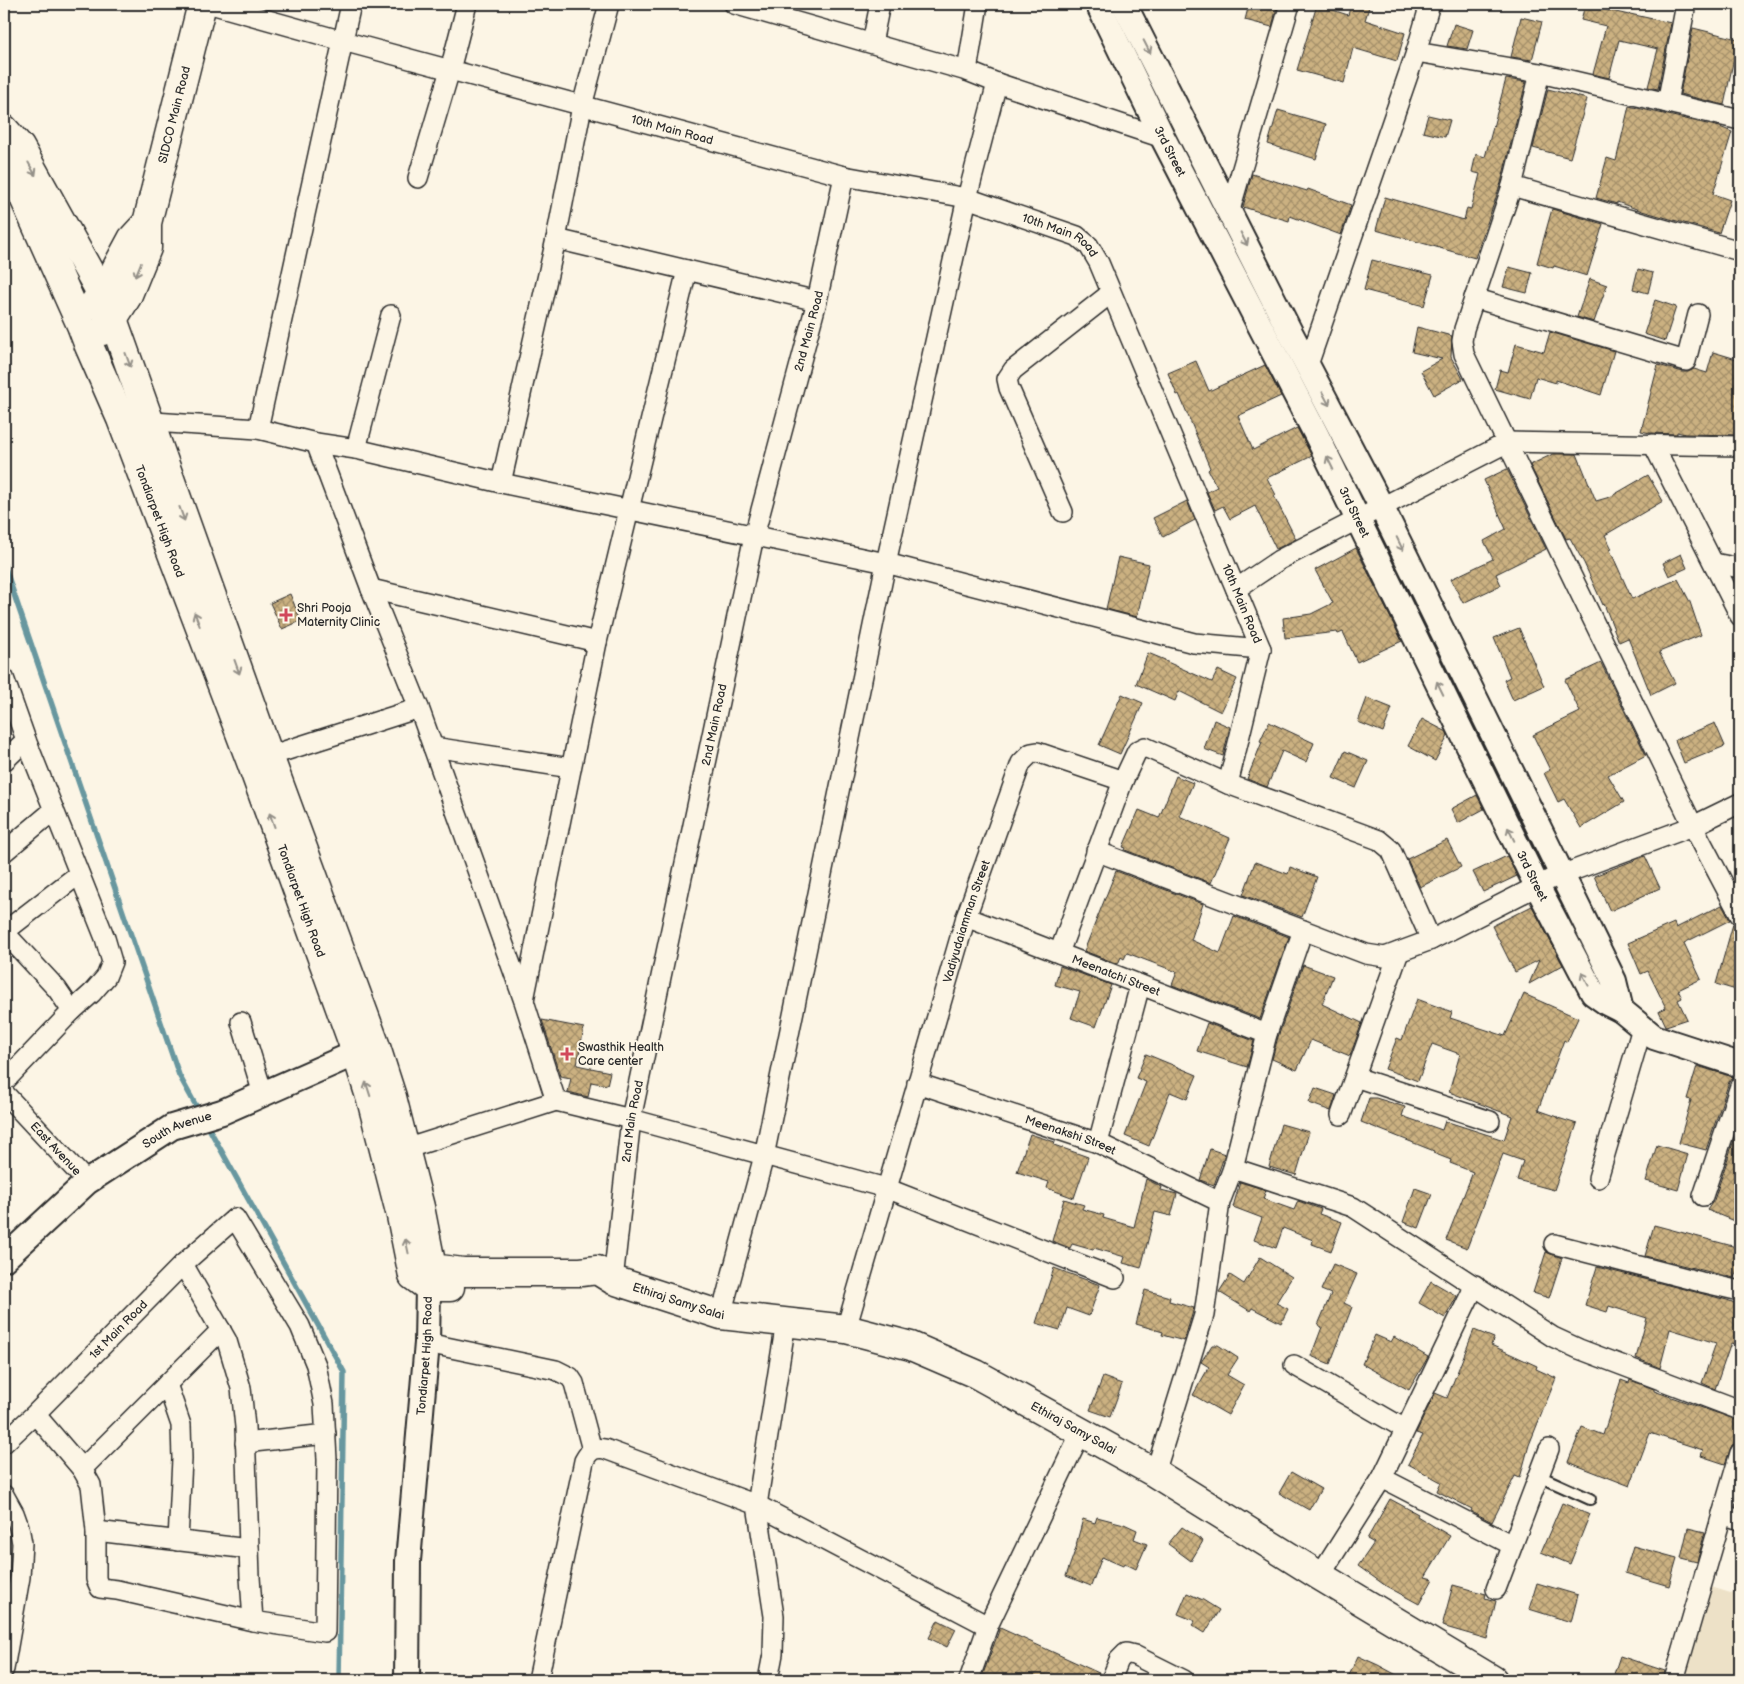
<svg xmlns="http://www.w3.org/2000/svg" width="1744" height="1684" viewBox="0 0 1744 1684" font-family="'Balsamiq Sans',sans-serif">
<style>
.built{fill:#ede1c7}
.lines{fill:none;stroke-linecap:round;stroke-linejoin:round}
.stream{stroke:#67979f;stroke-width:5.5}
.building{fill:url(#building-cross-hatch);stroke:#2b2b2b}
.service-casing{stroke:#2b2b2b;stroke-width:14}
.minor-casing{stroke:#2b2b2b;stroke-width:22}
.tertiary-casing{stroke:#2b2b2b;stroke-width:28}
.secondary-casing{stroke:#2b2b2b;stroke-width:31}
.service{stroke:#fcf5e5;stroke-width:10}
.minor{stroke:#fcf5e5;stroke-width:19}
.tertiary{stroke:#fcf5e5;stroke-width:24}
.secondary{stroke:#fcf5e5;stroke-width:28}
.oneway{stroke:#949088}
.poi-dot{fill:#d1495b;stroke:#fcf5e5;stroke-width:2}
.labels{text-anchor:middle;stroke-width:4;stroke-linejoin:round;paint-order:stroke}
.street-label{font-size:12px;fill:#2b2b2b;stroke:#fcf5e5}
.poi-label{font-size:12px;fill:#2b2b2b;stroke:#fcf5e5;text-anchor:start}
</style>
<defs>
<pattern id="building-cross-hatch" width="8" height="8" patternUnits="userSpaceOnUse" patternTransform="scale(1.25)"><rect width="8" height="8" fill="#cbb181"/><path d="M0 0l8 8M0 8l8-8" fill="none" stroke="#a5906a"/></pattern>
</defs>
<rect width="100%" height="100%" fill="#fcf5e5"/>
<filter id="ink" filterUnits="userSpaceOnUse"><feTurbulence type="fractalNoise" baseFrequency=".02" numOctaves="2"/><feDisplacementMap in="SourceGraphic" scale="10" xChannelSelector="R" yChannelSelector="G"/><feConvolveMatrix kernelMatrix="1 2 1 2 8 2 1 2 1" color-interpolation-filters="sRGB"/></filter>
<g filter="url(#ink)">
<path class="built" d="M1711,1587L1740,1596V1680H1683Z"/>
<g class="lines">
<g class="stream">
<path d="M4,565L179,1075L200,1113"/>
<path d="M206,1123L344,1372L339,1680"/>
</g>
</g>
<g class="building">
<path d="M1249,4H1265L1277,7L1272,27L1245,20Z"/>
<path d="M1351,4H1370L1365,20L1405,33L1397,61L1353,48L1344,83L1297,70L1317,5L1348,15Z"/>
<path d="M1585,5L1629,15L1630,14L1671,23L1658,89L1648,87L1658,49L1619,40L1609,78L1593,74L1606,26L1581,20Z"/>
<path d="M1521,17L1542,22L1532,60L1511,57Z"/>
<path d="M1454,24L1473,30L1467,49L1447,46Z"/>
<path d="M1693,28L1738,39L1724,105L1680,94Z"/>
<path d="M1506,79L1526,82L1501,183L1475,258L1376,230L1385,197L1464,220L1467,208L1471,209L1480,174L1472,172L1476,154L1485,157Z"/>
<path d="M1548,89L1587,99L1570,158L1533,148Z"/>
<path d="M1629,106L1720,127L1732,132L1713,194L1730,200L1719,233L1642,211L1617,202V204L1596,198L1607,158L1616,161Z"/>
<path d="M1278,110L1326,124L1316,159L1268,144Z"/>
<path d="M1428,115L1450,120L1445,137L1423,132Z"/>
<path d="M1252,174L1307,191L1308,189L1351,205L1341,235L1290,216L1289,221L1243,207Z"/>
<path d="M1552,209L1603,224L1587,276L1554,266L1553,268L1537,263Z"/>
<path d="M1372,260L1433,275L1424,306L1364,290Z"/>
<path d="M1509,267L1532,273L1527,293L1503,287Z"/>
<path d="M1638,269L1653,273L1648,293L1633,289Z"/>
<path d="M1590,279L1607,285L1594,322L1577,317Z"/>
<path d="M1655,300L1676,307L1665,341L1644,334Z"/>
<path d="M1417,327L1452,336L1451,357L1463,379L1434,395L1421,371L1442,359L1412,352Z"/>
<path d="M1550,332L1614,351L1601,395L1556,380V383L1536,377L1530,399L1495,389L1500,370L1508,372L1516,344L1544,352Z"/>
<path d="M1713,352L1740,360V435L1685,434L1677,432V434L1650,433L1641,431L1658,365L1683,372H1688L1694,369L1707,373Z"/>
<path d="M1196,361L1209,391L1265,365L1281,396L1238,416L1253,450L1297,428L1312,456L1267,478L1276,495L1274,496L1296,539L1276,549L1255,506L1230,519L1223,506L1215,510L1207,492L1217,487L1208,470L1210,468L1179,394L1177,395L1168,373Z"/>
<path d="M1553,454H1577L1596,501L1610,497L1648,475L1663,501L1605,535L1612,549L1610,550L1632,599L1678,579L1690,602L1701,635L1659,652L1675,683L1651,695L1628,638L1619,642L1604,604L1603,605L1584,563L1570,538L1566,539L1530,465Z"/>
<path d="M1507,469L1546,549L1496,574L1501,585L1463,603L1451,579L1493,559L1484,541L1506,529L1484,480Z"/>
<path d="M1187,501L1195,520L1163,537L1153,518Z"/>
<path d="M1356,548L1402,641L1357,662L1343,632L1338,634L1337,632L1285,638L1283,618L1311,614L1333,603L1315,570Z"/>
<path d="M1681,554L1687,568L1669,576L1663,563Z"/>
<path d="M1118,557L1149,564L1137,617L1106,609Z"/>
<path d="M290,594L301,621L282,629L270,603Z"/>
<path d="M1519,628L1544,686L1513,700L1504,680L1510,677L1494,638Z"/>
<path d="M1148,653L1165,660V661L1212,682L1218,670L1237,679L1221,712L1179,691L1175,701L1136,684Z"/>
<path d="M1601,663L1646,755L1608,775L1624,802L1581,828L1564,799L1558,802L1544,773L1550,770L1533,735L1580,712L1565,680Z"/>
<path d="M1122,694L1143,703L1120,754L1099,745Z"/>
<path d="M1367,698L1392,708L1383,732L1358,722Z"/>
<path d="M1422,719L1447,732L1448,736L1435,761L1408,746Z"/>
<path d="M1214,720L1230,727L1223,756L1204,749Z"/>
<path d="M1269,722L1314,743L1306,762L1282,751L1267,787L1247,779L1262,742L1260,741Z"/>
<path d="M1715,723L1725,746L1684,763L1675,740Z"/>
<path d="M1345,751L1368,761L1356,788L1333,778Z"/>
<path d="M1176,776L1193,783L1179,816L1230,838L1211,883L1125,850L1126,848L1123,847L1139,810L1159,818Z"/>
<path d="M1477,795L1484,809L1458,823L1451,809Z"/>
<path d="M1447,840L1461,867L1420,887L1407,859Z"/>
<path d="M1507,856L1517,876L1483,892L1473,872Z"/>
<path d="M1645,856L1660,888L1610,911L1594,876Z"/>
<path d="M1255,862L1288,874L1290,867L1317,877L1302,917L1243,895Z"/>
<path d="M1116,871L1203,904L1191,940L1220,953L1234,916L1289,937L1260,1019L1172,985L1177,972L1127,953L1124,959L1121,957L1118,964L1084,951Z"/>
<path d="M1722,905L1730,920L1684,943L1701,979L1678,990L1682,998L1678,1000L1687,1019L1666,1026L1659,1011L1666,1008L1648,971L1641,974L1628,943L1674,923L1676,928Z"/>
<path d="M1532,906L1563,965L1529,984L1539,960L1515,972L1492,926Z"/>
<path d="M1733,924L1740,926V974L1736,990L1716,984Z"/>
<path d="M1303,965L1333,976L1322,1004L1362,1023L1350,1056L1311,1040L1297,1070L1272,1059L1278,1037Z"/>
<path d="M1060,966L1111,985L1096,1027L1071,1018L1080,992L1055,985Z"/>
<path d="M1524,994L1578,1018L1567,1042L1564,1040L1538,1110L1558,1117V1118L1577,1124L1554,1190L1517,1180L1523,1161L1503,1154L1467,1248L1446,1240L1473,1172L1450,1163L1451,1160L1433,1153L1434,1151L1361,1122L1369,1098H1376L1405,1107L1402,1116L1442,1130L1445,1121L1504,1140L1512,1116L1449,1092L1460,1054L1432,1044L1418,1081L1385,1069L1397,1038L1402,1040L1417,999L1452,1012L1450,1018L1505,1036Z"/>
<path d="M542,1020L584,1028L577,1065L610,1072L607,1085L591,1082L588,1097L568,1092L571,1078L560,1076Z"/>
<path d="M1207,1023L1254,1041L1247,1067L1197,1051Z"/>
<path d="M1146,1054L1197,1075L1187,1099L1170,1092L1149,1146L1125,1136L1146,1082L1136,1078Z"/>
<path d="M1697,1066L1733,1077L1729,1082L1706,1150L1679,1143L1691,1100L1687,1099Z"/>
<path d="M1315,1088L1336,1095L1331,1111L1309,1103Z"/>
<path d="M1740,1122V1206L1734,1221L1707,1210L1714,1200Z"/>
<path d="M1281,1124L1309,1132L1296,1175L1269,1167Z"/>
<path d="M1030,1134L1055,1142L1054,1145L1088,1157L1074,1198L1047,1188L1049,1182L1017,1172Z"/>
<path d="M1657,1145L1688,1154L1678,1190L1646,1181Z"/>
<path d="M1210,1149L1225,1154L1214,1185L1200,1180Z"/>
<path d="M1146,1179L1162,1187L1161,1190L1177,1194L1171,1216L1155,1212L1141,1268L1123,1263L1125,1257L1094,1248L1093,1250L1072,1244L1070,1248L1052,1241L1064,1199L1084,1205L1082,1209L1104,1215L1103,1218L1134,1227Z"/>
<path d="M1240,1182L1266,1190L1263,1199L1294,1210L1298,1201L1321,1209L1319,1214L1342,1222L1331,1251L1312,1244L1313,1240L1283,1228L1276,1248L1254,1240L1262,1218L1233,1207Z"/>
<path d="M1415,1188L1432,1194L1419,1228L1403,1222Z"/>
<path d="M1654,1225L1740,1248V1261L1734,1278L1645,1256Z"/>
<path d="M1546,1252L1562,1258L1549,1298L1533,1293Z"/>
<path d="M1260,1257L1292,1277L1276,1303L1288,1309L1281,1323L1252,1308L1250,1311L1219,1292L1230,1275L1244,1284Z"/>
<path d="M1333,1264L1357,1274L1344,1303L1352,1307L1330,1364L1311,1356L1322,1327L1318,1325L1331,1294L1321,1290Z"/>
<path d="M1597,1267L1727,1300L1740,1305V1346L1731,1343L1715,1389L1702,1383L1716,1343L1670,1329L1660,1368L1636,1358L1647,1318L1609,1306L1607,1312L1585,1305Z"/>
<path d="M1054,1268L1100,1285L1089,1316L1067,1308L1060,1330L1036,1323Z"/>
<path d="M1431,1281L1457,1296L1445,1318L1419,1303Z"/>
<path d="M1145,1290L1170,1297L1169,1301L1194,1308L1184,1341L1162,1335L1163,1332L1136,1324Z"/>
<path d="M1474,1330L1494,1338L1491,1345L1537,1366L1536,1369L1556,1378L1529,1445L1520,1478L1515,1476L1492,1522L1471,1511L1472,1509L1437,1491L1441,1482L1408,1464L1423,1435L1416,1433L1435,1393L1447,1398Z"/>
<path d="M1375,1335L1391,1342L1394,1337L1428,1357L1409,1390L1362,1364Z"/>
<path d="M1212,1345H1218L1238,1358L1227,1375L1244,1385L1228,1415L1193,1395L1209,1367L1201,1362Z"/>
<path d="M1103,1377L1122,1384L1110,1417L1090,1410Z"/>
<path d="M1621,1380L1629,1383L1630,1380L1654,1389V1391L1740,1421V1442L1732,1445L1725,1464L1701,1456L1703,1450L1650,1433L1630,1486L1568,1462L1582,1427L1603,1435Z"/>
<path d="M1291,1472L1321,1489L1309,1510L1279,1493Z"/>
<path d="M1390,1499L1418,1514L1417,1516L1450,1536L1425,1577L1433,1579L1419,1604L1386,1586L1358,1566L1374,1543L1367,1539Z"/>
<path d="M1562,1503L1590,1514L1570,1564L1541,1552Z"/>
<path d="M1097,1517L1124,1524L1137,1530L1134,1539L1147,1544L1136,1569L1124,1563L1123,1566L1102,1557L1091,1586L1066,1576L1077,1545H1076L1083,1519L1095,1523Z"/>
<path d="M1182,1527L1203,1541L1191,1561L1168,1544Z"/>
<path d="M1688,1528L1705,1532L1697,1562L1681,1558Z"/>
<path d="M1633,1546L1677,1558L1669,1586L1625,1573Z"/>
<path d="M1537,1583L1578,1595L1571,1622L1529,1609Z"/>
<path d="M1453,1585L1486,1594L1485,1598L1496,1601L1487,1639L1442,1626Z"/>
<path d="M1187,1593L1203,1600L1219,1610L1205,1633L1192,1625L1195,1621L1178,1614Z"/>
<path d="M938,1620L956,1629L947,1647L929,1638Z"/>
<path d="M1000,1628L1101,1674L1100,1680H995L983,1674Z"/>
<path d="M1358,1656L1378,1665L1406,1680H1347Z"/>
<path d="M1620,1656L1665,1671L1663,1680H1631L1614,1674Z"/>
</g>
<g class="lines">
<g class="service-casing">
<path id="service" d="M1539,1476L1590,1499"/>
</g>
<g class="minor-casing">
<g id="minor">
<path id="s1" d="M211,4L343,41L844,176L967,198L1077,236L1089,246L1099,263L1261,649L1228,784L1379,840L1391,850L1431,940"/>
<path d="M734,4L967,71L997,83L1163,138"/>
<path d="M872,43L880,4"/>
<path d="M1416,52L1540,73L1740,120"/>
<path d="M967,71L978,4"/>
<path d="M1540,73L1512,186L1464,329L1462,341L1464,354L1693,826L1740,915"/>
<path d="M1667,103L1686,4"/>
<path d="M418,178L450,70L467,4"/>
<path d="M1512,186L1740,251"/>
<path d="M1230,210L1290,4"/>
<path d="M556,239L817,301"/>
<path d="M1474,298L1686,361L1698,314"/>
<path d="M1308,365L1416,52L1430,4"/>
<path d="M139,421L258,429L316,443L356,449L501,483L886,563L1194,643L1261,649"/>
<path d="M258,429L351,4"/>
<path d="M316,443L371,589L419,708L524,1001L556,1101L631,1119L886,1188L1115,1278"/>
<path d="M1653,444L1740,616"/>
<path d="M356,449L391,315"/>
<path d="M501,483L556,239L582,106L609,4"/>
<path d="M1063,512L1009,388L1007,379L1013,370L1111,293"/>
<path d="M1714,563L1740,568"/>
<path d="M371,589L597,642"/>
<path d="M1236,589L1279,560L1508,442L1740,446"/>
<path d="M4,678L26,740L105,938L112,962L106,977L92,993L72,1011L4,1082"/>
<path d="M433,747L571,768"/>
<path d="M269,756L419,708"/>
<path d="M4,761L26,740"/>
<path d="M1096,851L1303,930"/>
<path d="M4,852L54,810"/>
<path id="s2" d="M966,917L1267,1034"/>
<path d="M4,932L57,989L72,1011"/>
<path d="M4,932L79,874"/>
<path d="M1059,953L1123,781L1137,751L1145,747L1228,784"/>
<path d="M524,1000L597,642L687,270"/>
<path d="M241,1022L263,1094"/>
<path d="M1355,1077L1490,1121"/>
<path id="s3" d="M917,1083L1098,1143L1220,1202"/>
<path id="s4" d="M4,1093L87,1182"/>
<path d="M1341,1115L1399,952"/>
<path d="M1098,1143L1140,985"/>
<path d="M405,1149L556,1101"/>
<path d="M1233,1168L1353,1207L1553,1337L1579,1349L1740,1410"/>
<path d="M1598,1178L1642,1028"/>
<path d="M1703,1196L1740,1086"/>
<path d="M1554,1244L1701,1282L1740,1291"/>
<path d="M183,1264L227,1341L241,1388L245,1427L250,1577L253,1621"/>
<path id="s5" d="M613,1280L631,1119L754,536L817,301L844,176"/>
<path d="M721,1315L764,1156L886,563L967,198L997,83"/>
<path id="s6" d="M846,1329L966,917L1021,763L1031,753L1037,752L1123,781"/>
<path d="M427,1343L556,1370L570,1377L574,1383L592,1450"/>
<path d="M1294,1365L1405,1429"/>
<path d="M167,1384L181,1425L182,1459L178,1541"/>
<path id="s7" d="M4,1443L35,1414L183,1264L235,1218L300,1326L316,1365L324,1404L327,1460L325,1632L253,1621L117,1590L100,1588L96,1579V1531L91,1485L82,1469L35,1414"/>
<path d="M245,1443L326,1434"/>
<path d="M82,1469L221,1330"/>
<path d="M1155,1473L1204,1315L1220,1202L1233,1168L1267,1034L1303,930L1366,954L1385,957L1431,940L1553,878L1693,826L1740,803"/>
<path d="M1382,1478L1512,1545"/>
<path d="M4,1495L14,1513L19,1527L22,1543L20,1577L4,1669"/>
<path d="M1722,1514L1740,1520"/>
<path d="M96,1531L249,1549"/>
<path d="M1320,1576L1382,1478L1475,1285"/>
<path d="M1496,1589L1549,1449"/>
<path d="M538,1680L584,1461C589,1451 594,1447 605,1449L757,1505L988,1626"/>
<path d="M768,1680L773,1654L774,1616L757,1505L786,1322"/>
<path d="M969,1680L988,1626L1081,1432"/>
<path d="M1111,1680L1119,1660L1126,1653L1134,1655L1184,1680"/>
<path d="M1674,1680L1740,1453"/>
</g>
</g>
<g class="tertiary-casing">
<g id="tertiary">
<path id="s8" d="M1098,4L1163,138L1317,436L1537,886L1593,993L1607,1003L1621,1010L1654,1037L1740,1065"/>
<path d="M1124,4L1291,334L1382,508L1614,981L1621,1010"/>
<path id="s9" d="M4,1259L87,1182L172,1127L222,1112L374,1045"/>
<path id="s10" d="M407,1680L408,1561L427,1343L428,1287"/>
</g>
</g>
<g class="secondary-casing">
<g id="secondary">
<path id="s11" d="M4,129L20,147L101,293L113,319L269,756L375,1044L392,1097L405,1149L420,1207L432,1268L463,1272H581L597,1270L613,1280L721,1315L846,1329L911,1346L976,1374L1155,1473L1320,1576L1493,1680"/>
<path id="s12" d="M4,153L81,325L89,346L121,419L251,762L356,1052L372,1103L401,1216L413,1276L428,1287H450"/>
<path d="M93,305L110,280L132,239L144,226"/>
<path id="s13" d="M102,331L113,319L127,297L147,248V223L202,4"/>
</g>
</g>
<use href="#service" class="service"/>
<use href="#minor" class="minor"/>
<use href="#tertiary" class="tertiary"/>
<use href="#secondary" class="secondary"/>
</g>
<defs><path id="oneway-shaft" d="M-6 0H5M1.5-3L5.5 0L1.5 3" fill="none" stroke-width="1.6" stroke-linecap="round" stroke-linejoin="round" transform="scale(1.25)"/></defs>
<g class="oneway">
<use href="#oneway-shaft" transform="translate(1147 47) rotate(63)"/>
<use href="#oneway-shaft" transform="translate(32 169) rotate(61)"/>
<use href="#oneway-shaft" transform="translate(1244 239) rotate(63)"/>
<use href="#oneway-shaft" transform="translate(138 270) rotate(112)"/>
<use href="#oneway-shaft" transform="translate(128 360) rotate(70)"/>
<use href="#oneway-shaft" transform="translate(1326 399) rotate(62)"/>
<use href="#oneway-shaft" transform="translate(1330 463) rotate(-116)"/>
<use href="#oneway-shaft" transform="translate(182 514) rotate(70)"/>
<use href="#oneway-shaft" transform="translate(1400 544) rotate(64)"/>
<use href="#oneway-shaft" transform="translate(197 619) rotate(-111)"/>
<use href="#oneway-shaft" transform="translate(237 667) rotate(70)"/>
<use href="#oneway-shaft" transform="translate(1440 688) rotate(-116)"/>
<use href="#oneway-shaft" transform="translate(272 820) rotate(-110)"/>
<use href="#oneway-shaft" transform="translate(1511 834) rotate(-116)"/>
<use href="#oneway-shaft" transform="translate(1585 979) rotate(-118)"/>
<use href="#oneway-shaft" transform="translate(368 1089) rotate(-108)"/>
<use href="#oneway-shaft" transform="translate(407 1246) rotate(-102)"/>
</g>
</g>
<g class="poi-dot">
<path d="M283.5 607.5h5v5h5v5h-5v5h-5v-5h-5v-5h5z"/>
<path d="M564.5 1046.5h5v5h5v5h-5v5h-5v-5h-5v-5h5z"/>
</g>
<g class="labels">
<g class="street-label">
<text dy="4" stroke="none"><textPath href="#s13" startOffset="232">SIDCO Main Road</textPath></text>
<text dy="4" stroke="none"><textPath href="#s1" startOffset="478">10th Main Road</textPath></text>
<text dy="4" stroke="none"><textPath href="#s8" startOffset="164">3rd Street</textPath></text>
<text dy="4" stroke="none"><textPath href="#s1" startOffset="882">10th Main Road</textPath></text>
<text dy="4" stroke="none"><textPath href="#s5" startOffset="970">2nd Main Road</textPath></text>
<text dy="4" stroke="none"><textPath href="#s8" startOffset="569">3rd Street</textPath></text>
<text dy="4" stroke="none"><textPath href="#s12" startOffset="400">Tondiarpet High Road</textPath></text>
<text dy="4" stroke="none"><textPath href="#s1" startOffset="1302">10th Main Road</textPath></text>
<text dy="4" stroke="none"><textPath href="#s5" startOffset="565">2nd Main Road</textPath></text>
<text dy="4" stroke="none"><textPath href="#s8" startOffset="974">3rd Street</textPath></text>
<text dy="4" stroke="none"><textPath href="#s12" startOffset="805">Tondiarpet High Road</textPath></text>
<text dy="4" stroke="none"><textPath href="#s6" startOffset="425">Vadiyudaiamman Street</textPath></text>
<text dy="4" stroke="none"><textPath href="#s2" startOffset="161">Meenatchi Street</textPath></text>
<text dy="4" stroke="none"><textPath href="#s5" startOffset="160">2nd Main Road</textPath></text>
<text dy="4" stroke="none"><textPath href="#s9" startOffset="218">South Avenue</textPath></text>
<text dy="4" stroke="none"><textPath href="#s3" startOffset="162">Meenakshi Street</textPath></text>
<text dy="4" stroke="none"><textPath href="#s4" startOffset="76">East Avenue</textPath></text>
<text dy="4" stroke="none"><textPath href="#s11" startOffset="1475">Ethiraj Samy Salai</textPath></text>
<text dy="4" stroke="none"><textPath href="#s7" startOffset="161">1st Main Road</textPath></text>
<text dy="4" stroke="none"><textPath href="#s10" startOffset="325">Tondiarpet High Road</textPath></text>
<text dy="4" stroke="none"><textPath href="#s11" startOffset="1895">Ethiraj Samy Salai</textPath></text>
</g>
<g class="poi-label">
<text x="297" y="612">Shri Pooja<tspan x="297" dy="14">Maternity Clinic</tspan></text>
<text x="578" y="1051">Swasthik Health<tspan x="578" dy="14">Care center</tspan></text>
</g>
</g>
<rect width="1744" height="1684" fill="none" stroke="#fcf5e5" stroke-width="20"/>
<rect x="10" y="10" width="1724" height="1664" fill="none" stroke="#2b2b2b" stroke-width="2" filter="url(#ink)"/>
</svg>
